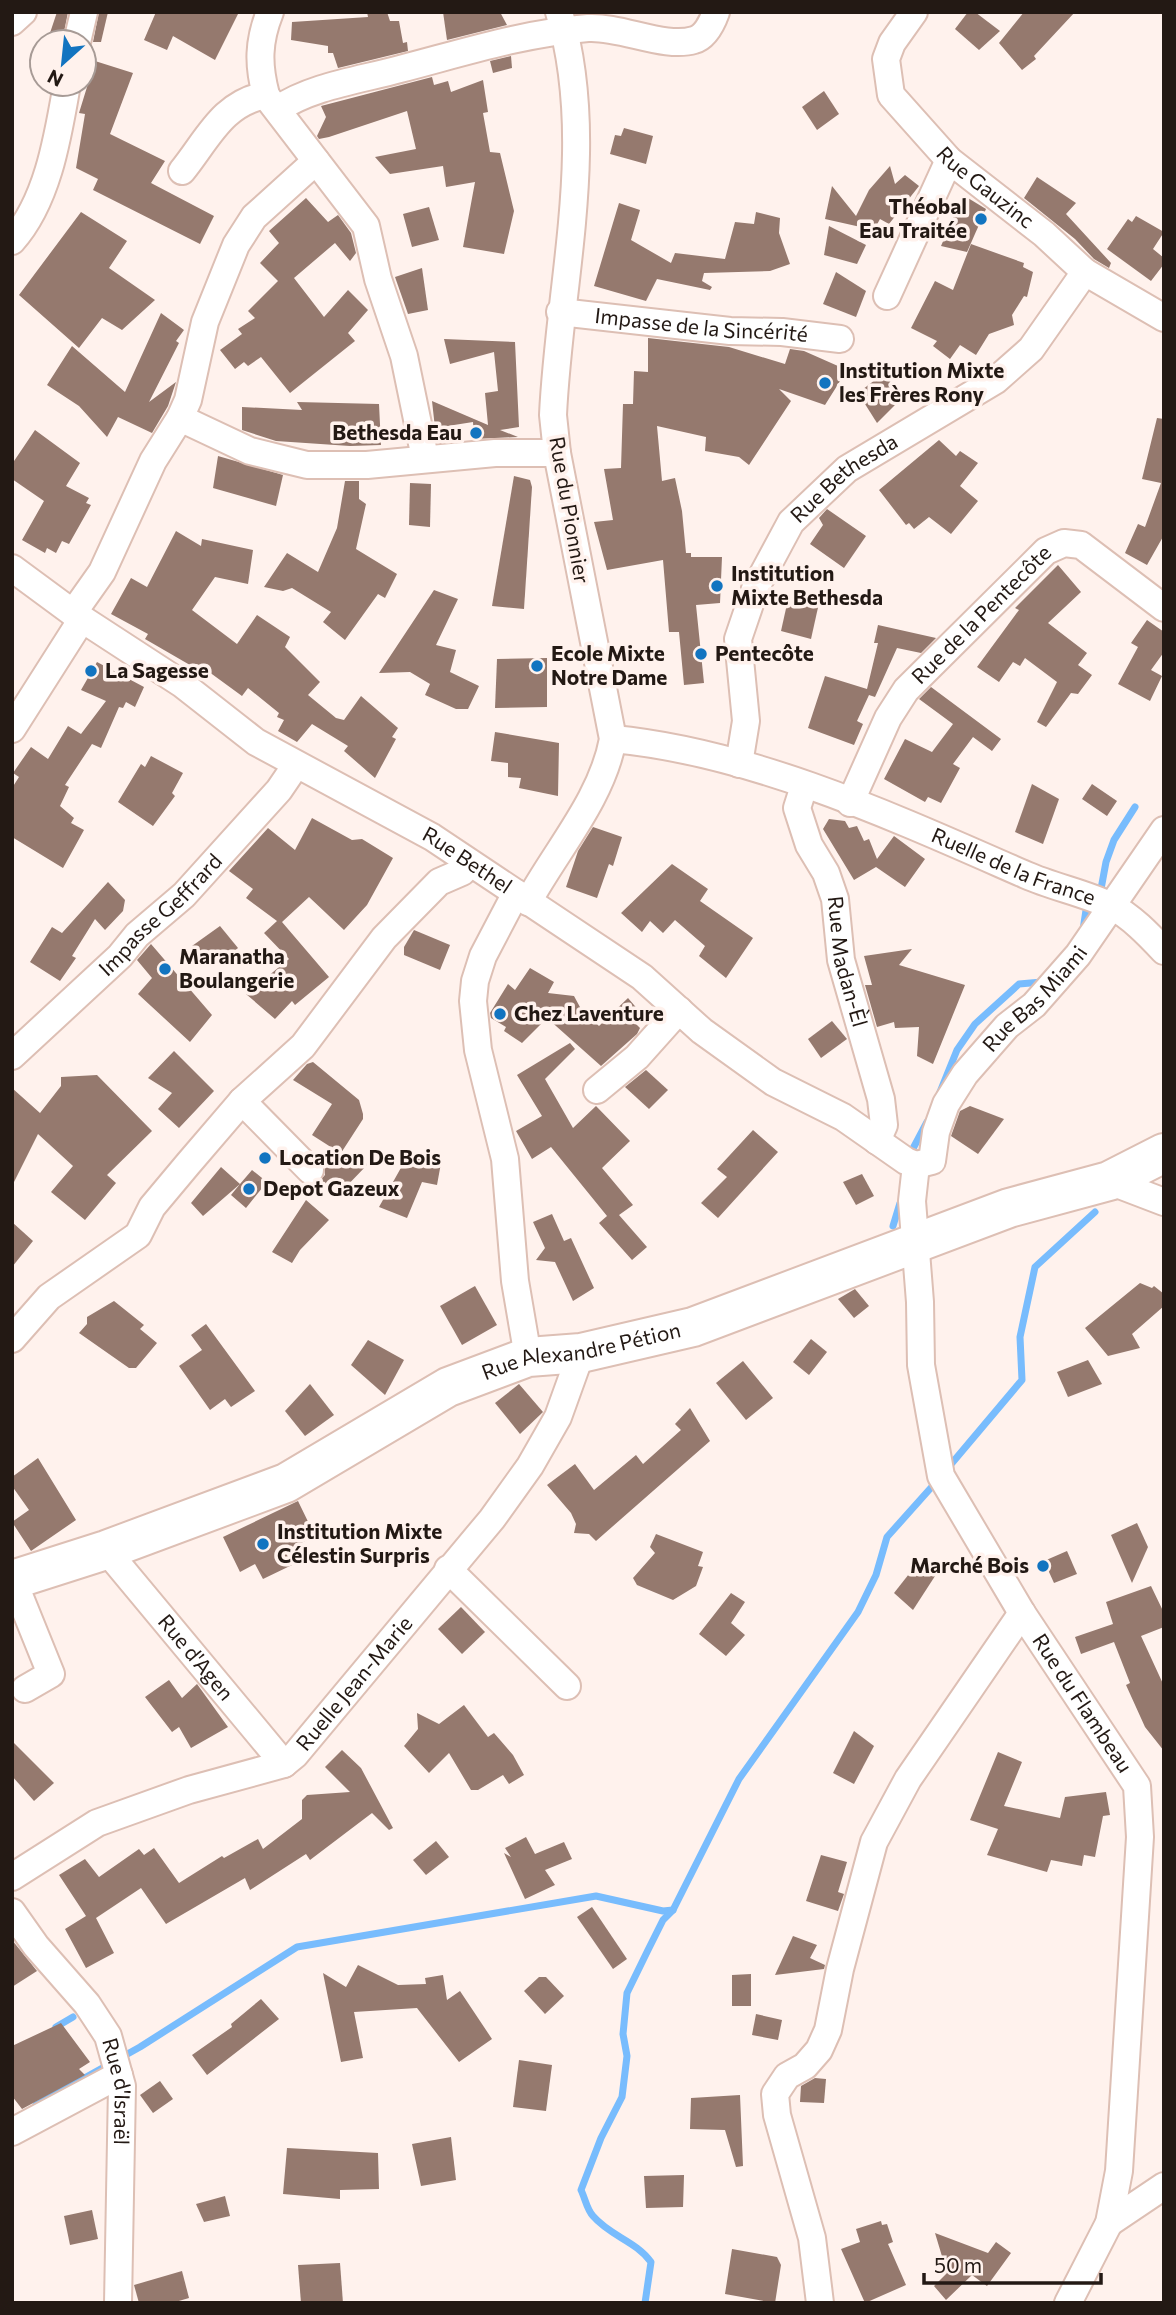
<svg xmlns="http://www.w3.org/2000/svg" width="1176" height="2315" viewBox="0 0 1176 2315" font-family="Commissioner,sans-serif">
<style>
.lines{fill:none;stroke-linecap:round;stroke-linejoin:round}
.stream{stroke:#78bcfd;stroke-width:7}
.building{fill:#95796e}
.street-casing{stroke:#ddbfb4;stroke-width:30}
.secondary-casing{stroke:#ddbfb4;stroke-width:42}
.street{stroke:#fff;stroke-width:26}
.secondary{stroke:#fff;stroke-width:38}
.poi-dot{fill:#1274c0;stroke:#fff2ed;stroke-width:2.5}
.labels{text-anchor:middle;stroke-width:7;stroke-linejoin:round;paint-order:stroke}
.street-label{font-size:21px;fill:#231914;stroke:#fff2ed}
.poi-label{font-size:21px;font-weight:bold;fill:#231914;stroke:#fff2ed;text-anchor:start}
</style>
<rect width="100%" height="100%" fill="#fff2ed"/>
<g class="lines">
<g class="stream">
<path d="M1083,930L1086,910L1101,889L1106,862L1114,840L1135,807"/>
<path d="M940,1092L957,1050L975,1024L1019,984L1042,982"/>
<path d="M908,1158L927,1122"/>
<path d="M893,1226L900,1203"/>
<path d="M947,1469L1022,1380L1020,1337L1035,1267L1095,1212"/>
<path d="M56,2027L73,2017"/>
<path d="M36,2105L140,2047L297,1947L596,1896L663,1911L673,1910"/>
<path d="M645,2303L651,2262C636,2241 610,2236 593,2216C587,2210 585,2198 581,2190L601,2138L622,2097L627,2056L623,2034L627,1993L648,1950L663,1920L673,1910L739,1779L858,1612L876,1575L887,1537L937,1481"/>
</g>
</g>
<g class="building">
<path d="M57,12H68L62,42H47Z"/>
<path d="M99,12H108L101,42H93Z"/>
<path d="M156,12H239L215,60L173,36L167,50L144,40Z"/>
<path d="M367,12H387L390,21H399L403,43L407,42L408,51L338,68L333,53H328V46L291,40L292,22L368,17Z"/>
<path d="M443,12H500L507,25L447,40Z"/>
<path d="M968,12H975L1000,31L979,50L955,29Z"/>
<path d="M1024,12H1075L1034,56L1036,59L1022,70L999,43Z"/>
<path d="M511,56L512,68L493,73L490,61Z"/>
<path d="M95,61L133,73L110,134L165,161L151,183L214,216L200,244L93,190L98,179L76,168L85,114L79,113Z"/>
<path d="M432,77L434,85L448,81L451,92L483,80L488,112L483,113L490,152L500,153L514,211L504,254L463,247L475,182L446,187L443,166L390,174L375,157L416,149L407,111L329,137L319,139L317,136L326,117L321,106Z"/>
<path d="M824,91L839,114L817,130L802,107Z"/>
<path d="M624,128L653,136L646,164L610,154L615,135L621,136Z"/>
<path d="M890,166L895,184L905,175L919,186L889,224L880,219L874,230L825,219L832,186L856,216L869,190Z"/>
<path d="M1037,177L1076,203L1066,214L1111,263L1109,268L1094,259L1075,239L1024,198Z"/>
<path d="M963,195L986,209L967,252L941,246Z"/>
<path d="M306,198L328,222L338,215L351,233L356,253L350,261L335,243L294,278L324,317L348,290L368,310L348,333L355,341L290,393L261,357L248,366L244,362L235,369L220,350L242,334L238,329L255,318L248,311L278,281L260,263L279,243L269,231Z"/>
<path d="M619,203L640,210L631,240L671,263L675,253L725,259L735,222L754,224L756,212L780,218L779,233L790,264L770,271L704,273L702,281L712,287L710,290L657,279L646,301L594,286Z"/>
<path d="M429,207L439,240L412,247L403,214Z"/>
<path d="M81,212L127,241L109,268L155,300L122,330L102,318L79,348L19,295Z"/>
<path d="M1136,216L1164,232L1153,249L1164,258V264L1151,281L1107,249L1128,219L1132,222Z"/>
<path d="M829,226L866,245L857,264L824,255Z"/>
<path d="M971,244L1024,263L1023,267L1033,272L1027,297L1024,296L1012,315L1014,325L989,334L976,355L960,345L950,359L933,346L937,341L911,328L935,281L953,290Z"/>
<path d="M422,268L428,310L408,314L395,277Z"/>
<path d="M836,272L866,291L856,317L823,304Z"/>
<path d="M161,313L184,330L176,341L179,343L149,402L176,382L168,406L152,433L118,417L107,437L79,406L47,385L72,346L125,392Z"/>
<path d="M648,338L729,347L785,364L790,349L804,351L847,370L825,405L779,389L791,401L749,465L739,457L705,451L706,437L657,426L662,481L675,478L682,511L686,553H691V557H722L720,603L696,605L704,683L684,685L679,632H669L663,560L607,570L594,522L613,520L604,469L621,468L623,404H633L634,371L648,372Z"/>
<path d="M444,339L515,342L519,427L500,430L518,437L474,439L473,422L435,428L432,401L488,425L485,393L498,391L494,352L450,364Z"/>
<path d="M884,373L902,398L877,423L858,393Z"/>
<path d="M297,402L379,404L381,445L350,446L276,441L242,430V407L302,410Z"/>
<path d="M1157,418L1164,419V535L1147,565L1125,553L1138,524L1145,527L1161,483L1142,479Z"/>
<path d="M35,430L80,463L66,486L89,498L86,503L91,505L69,544L62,541L56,553L47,548L45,553L22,540L44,501L12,479V464Z"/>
<path d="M939,440L956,456L960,451L978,463L960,486L978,501L951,534L929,517L914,529L909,523L906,525L879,490Z"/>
<path d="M218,456L283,475L276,506L213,488Z"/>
<path d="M514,476L530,480L532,487L524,609L492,606Z"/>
<path d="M345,481H359V499L366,504L356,549L397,574L385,598L378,594L345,640L323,622L331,612L292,588L283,591L264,587L287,553L318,572L337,528Z"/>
<path d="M410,483L431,484L430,527L409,525Z"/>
<path d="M827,509L866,536L844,568L810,544L823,525L819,518Z"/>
<path d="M176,531L201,546L202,539L253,550L248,584L215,577L192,610L237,644L257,615L290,637L285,647L320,682L308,695L336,718L344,720L361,696L398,728L392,737L396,739L375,778L344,751L348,746L312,724L297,742L278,731L284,720L277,717L279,713L248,688L242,696L205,669L202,672L145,639L148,634L111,614L131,578L147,587Z"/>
<path d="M1058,565L1081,592L1048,623L1087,653L1078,665L1092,675L1078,694L1071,693L1046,727L1037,722L1057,682L1025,658L1020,666L1013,662L999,682L977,667L1019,610L1015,608Z"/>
<path d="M434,590L458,599L436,645L456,650L450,672L479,686L468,709H456L425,695L430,684L410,672L379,673Z"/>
<path d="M789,595L819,603L811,639L781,631Z"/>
<path d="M1147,620L1164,632V652L1151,670L1162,676L1150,701L1118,684L1138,647L1131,643Z"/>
<path d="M878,625L936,638L921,653L897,648L875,697L869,695L857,721L863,724L854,745L808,728L825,676L867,689L878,643H874Z"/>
<path d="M547,658V707L495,708L497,659Z"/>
<path d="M97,662L144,687L135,707L126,702L123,708L119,707L101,748L92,744L65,785L69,787L60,806L74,818L71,823L84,830L63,868L12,837V788L19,777L13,773L31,747L48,759L68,726L81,734L106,701L81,690Z"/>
<path d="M931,687L1001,739L992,751L973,737L953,764L960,768L941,803L928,797L925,802L884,779L905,739L932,752L953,724L919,699Z"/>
<path d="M495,732L559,743L558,796L519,788L521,778L508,777V763L491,761Z"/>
<path d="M151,756L183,773L172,793L175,796L153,826L118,802L141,764L145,767Z"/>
<path d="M1032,784L1059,799L1043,844L1015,832Z"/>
<path d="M1092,784L1117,801L1107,816L1082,799Z"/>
<path d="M312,818L352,840L362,839L393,858L367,905L344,930L309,897L282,922L329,977L295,1005L292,1001L275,1019L246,994L289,959L264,933L277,921L246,898L253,889L229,871L268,828L295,850Z"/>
<path d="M829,819L845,821L849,828L857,826L864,841L869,839L877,859L894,836L925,859L905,887L876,867L854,880L823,829Z"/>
<path d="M593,827L622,837L613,866L609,864L597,898L566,887L578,851Z"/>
<path d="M672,864L708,889L700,901L753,938L726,978L699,956L705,946L675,920L663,933L650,921L642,932L621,913Z"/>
<path d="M108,882L125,900L123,911L105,930L95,919L72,956L76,958L60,981L30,962L52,927L62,933Z"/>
<path d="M220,926L238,948L215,967L192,946Z"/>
<path d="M414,930L450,945L440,970L404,955V947Z"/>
<path d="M151,944L212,1015L190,1042L138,994L152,978L137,960Z"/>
<path d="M912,949L899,965L965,985L933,1064L917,1056L919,1027L895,1028L894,1022L877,1027L865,985H872L864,956Z"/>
<path d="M530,968L554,982L548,993L574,996L581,1009L599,1026L628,998L640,1012L632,1020L640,1028L637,1034L601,1066L547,1018L522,1043L504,1031L506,1027L491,1018L490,1013L508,984L515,990Z"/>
<path d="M832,1021L847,1039L821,1058L808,1039Z"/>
<path d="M570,1043L575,1049L545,1079L573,1128L596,1106L630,1141L602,1168L633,1205L619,1215L647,1247L632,1260L599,1223L607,1216L551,1147L532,1159L516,1131L542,1116L517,1075Z"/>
<path d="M174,1051L214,1091L179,1128L158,1109L172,1093L148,1078Z"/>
<path d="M313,1062L359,1100L363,1114V1119L341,1153L368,1164L340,1193L316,1184L325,1175L324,1163L337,1151L312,1135L332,1104L293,1080L307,1064Z"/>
<path d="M646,1070L668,1090L649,1109L625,1087Z"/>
<path d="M97,1075L152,1131L107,1175L116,1183L85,1220L51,1192L73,1166L38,1134L12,1186V1088L40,1113L61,1086V1077Z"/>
<path d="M970,1106L1004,1119L978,1154L951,1136L960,1111Z"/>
<path d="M753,1130L778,1152L718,1218L701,1203L727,1177L717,1169Z"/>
<path d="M407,1157L441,1163L437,1185L422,1182L407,1218L379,1207Z"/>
<path d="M221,1167L240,1184L252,1170L267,1182L246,1208L231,1195L240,1184L203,1216L191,1203Z"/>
<path d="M862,1174L874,1196L856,1205L843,1182Z"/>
<path d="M306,1200L329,1220L300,1250L292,1263L272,1252Z"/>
<path d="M552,1214L564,1241L571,1238L594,1288L573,1301L555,1262L536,1260L545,1248L533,1222Z"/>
<path d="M12,1222L33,1241L12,1267Z"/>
<path d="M1140,1283L1152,1288L1154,1286L1164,1294V1306L1132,1334L1140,1348L1108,1356L1085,1328Z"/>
<path d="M475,1286L497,1325L462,1345L440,1306Z"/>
<path d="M855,1289L869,1306L854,1318L838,1299Z"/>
<path d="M114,1301L144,1325L140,1329L157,1343L136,1368H129L79,1333L87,1324V1317Z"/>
<path d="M206,1324L255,1391L231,1407L225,1399L210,1410L179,1366L202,1350L191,1335Z"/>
<path d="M811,1339L827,1352L809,1375L793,1362Z"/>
<path d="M368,1340L404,1360L385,1395L351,1365Z"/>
<path d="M1088,1360L1102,1384L1068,1397L1057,1372Z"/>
<path d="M743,1361L773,1398L746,1420L716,1383Z"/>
<path d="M310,1384L334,1415L305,1436L285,1411Z"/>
<path d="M519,1384L543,1412L520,1434L495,1403Z"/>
<path d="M690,1408L710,1441L596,1541L589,1534L574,1533L576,1524L571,1513L547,1485L575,1464L594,1490L636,1455L643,1464L681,1430L675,1424Z"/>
<path d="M38,1458L76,1520L31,1551L12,1522L29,1510L12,1486V1477Z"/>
<path d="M298,1501L315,1536L285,1551L292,1565L263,1579L255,1564L240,1572L223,1537Z"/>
<path d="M1137,1523L1148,1547L1132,1583L1111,1535Z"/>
<path d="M656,1534L703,1552L698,1566L703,1567L696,1586L673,1600L637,1585L633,1578L655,1553L650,1547Z"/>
<path d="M1067,1551L1077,1574L1054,1583L1044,1561Z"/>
<path d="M920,1560L937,1573L913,1610L894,1593Z"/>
<path d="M1151,1586L1164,1613V1627L1141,1636L1164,1686V1751L1145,1727L1126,1685L1130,1683L1114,1642L1081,1654L1075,1637L1113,1624L1106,1602Z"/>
<path d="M731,1593L745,1602L731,1623L745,1635L726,1656L699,1634Z"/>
<path d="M461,1607L485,1632L462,1654L438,1629Z"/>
<path d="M169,1680L182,1698L197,1684L228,1727L191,1748L179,1727L172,1732L145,1697Z"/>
<path d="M464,1705L488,1737L494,1733L513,1755L524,1775L509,1784L503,1775L478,1790H471L449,1753L429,1773L404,1746L418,1729L417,1713L439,1724Z"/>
<path d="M854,1731L874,1746L854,1784L833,1773Z"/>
<path d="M12,1741L54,1783L34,1801L12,1776Z"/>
<path d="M342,1750L361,1768L393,1828L389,1830L372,1813L310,1860L306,1854L250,1890L245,1878L166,1924L141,1888L96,1918L114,1953L86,1968L65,1929L86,1916L59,1875L85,1859L99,1877L139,1849L144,1855L154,1848L179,1883L222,1856L224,1858L258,1839L263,1849L302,1819V1800L307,1795L350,1792L325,1767Z"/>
<path d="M998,1752L1022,1762L1004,1806L1060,1818L1065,1797L1106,1792L1110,1815L1103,1816L1095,1857L1084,1855L1082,1866L1051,1860L1047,1872L987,1855L998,1829L970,1820Z"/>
<path d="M526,1837L535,1854L564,1842L572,1859L545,1870L555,1885L525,1899L504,1853L511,1857L505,1848Z"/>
<path d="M436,1841L449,1857L426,1875L413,1860Z"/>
<path d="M821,1855L847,1862L838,1892L844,1894L838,1911L806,1901Z"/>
<path d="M592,1907L627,1959L613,1969L577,1917Z"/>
<path d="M793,1936L817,1945L810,1958L825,1965L824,1969L775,1975Z"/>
<path d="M12,1940L37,1971L12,1987Z"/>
<path d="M358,1965L398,1985L426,1984L425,1978L443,1975L447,2000L460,1991L492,2039L459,2062L417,2008L354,2012L363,2058L341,2062L323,1973L346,1987Z"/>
<path d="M751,1974V2006H732V1975Z"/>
<path d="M539,1977H546L564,1996L545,2014L524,1991Z"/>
<path d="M261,1999L279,2019L207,2075L192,2055L232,2027L231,2024Z"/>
<path d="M756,2014L782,2020L778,2040L752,2035Z"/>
<path d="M61,2023L90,2062L79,2069L85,2075L22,2109L12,2096V2046Z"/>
<path d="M519,2060L552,2065L546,2111L513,2107Z"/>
<path d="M815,2078L826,2079L824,2103L800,2102L801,2086Z"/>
<path d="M160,2081L173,2099L153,2113L140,2095Z"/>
<path d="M740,2095L743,2166L736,2167L725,2130L690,2129L691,2098Z"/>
<path d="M451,2137L456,2180L421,2186L412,2144Z"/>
<path d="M287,2148L378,2153L379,2189L340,2190V2199L283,2194Z"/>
<path d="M684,2175L683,2207L646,2208L644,2176Z"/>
<path d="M225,2196L230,2216L204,2222L196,2204Z"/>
<path d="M92,2210L98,2239L70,2245L64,2216Z"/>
<path d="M881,2221L882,2225L887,2224L893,2242L888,2244L906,2285L865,2303L841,2249L860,2242L856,2229Z"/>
<path d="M935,2233L988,2253L996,2242L1011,2253L987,2286L972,2275L946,2300L934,2286L947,2273Z"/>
<path d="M732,2249L777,2257L781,2265L775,2303L725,2294Z"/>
<path d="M340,2263L343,2303H301L298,2265Z"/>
<path d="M182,2271L189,2298L172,2303H139L134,2285Z"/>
</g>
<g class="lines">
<g class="street-casing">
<g id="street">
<path id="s1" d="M914,12L892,43L886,59L891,95L949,160L1044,234L1085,272L1164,318"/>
<path d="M12,22L23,12"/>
<path d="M77,42L84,12"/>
<path d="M267,97L366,226L378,279L404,356L425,458"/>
<path d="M278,109C312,86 360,80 400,69C462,53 524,33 588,28C621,26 665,49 694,40C705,37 712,23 716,12"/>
<path d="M182,171C208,139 222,103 266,95C258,65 258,42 270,12"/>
<path d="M12,241C48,201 58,136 67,84"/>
<path d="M887,296L949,160"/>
<path id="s2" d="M560,312L730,331L782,332L840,339"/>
<path d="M180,418L250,451L307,465H367L495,453H557"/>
<path id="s3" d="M12,568L73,613L182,684L256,742L432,837L642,977L702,1031L773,1082L843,1117L906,1161L916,1165"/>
<path d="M73,613L102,572L153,461L180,418L188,400L205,322L236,245L254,217L316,161"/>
<path d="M12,729L82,619"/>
<path id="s4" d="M613,739C753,752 898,819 1026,875C1053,887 1088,894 1111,906C1131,916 1149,935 1164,951"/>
<path id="s5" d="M739,764L746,721L738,639L755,589L791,522L847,469L996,380L1031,349L1085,272"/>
<path id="s6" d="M804,786L797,808L809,845L826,873L835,899L841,960L881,1099L884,1125L877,1141"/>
<path id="s7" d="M850,803L888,718L906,690L1046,551L1064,543L1081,545L1164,608"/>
<path d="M516,893L483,956L475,981L473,1001L478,1050L505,1159L515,1281L528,1357"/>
<path d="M528,902C557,849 602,799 613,739L557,453L553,415C559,283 598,142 559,12"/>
<path id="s8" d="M12,1056L120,956L137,935L184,895L279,790L296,765"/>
<path d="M597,1090L637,1057L679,1010"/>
<path d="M242,1101L310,1170"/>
<path id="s9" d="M916,1165L912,1201L920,1302L921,1365L941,1476L1022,1613L1137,1786L1140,1837L1119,2171L1109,2223L1068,2303"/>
<path id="s10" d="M916,1165L932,1161L936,1132L946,1104L965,1074L1007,1026L1034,1005L1078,955L1164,830"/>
<path d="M1109,1181L1164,1202"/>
<path d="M12,1339L49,1297L138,1235L152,1207L188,1164L242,1101L303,1046L384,938L439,882L462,872L470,863"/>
<path id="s11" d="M106,1550L284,1764"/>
<path d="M448,1569L567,1686"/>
<path d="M13,1580L51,1674L25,1689"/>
<path id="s12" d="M12,1877L97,1823L189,1790L284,1764L295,1755L492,1519L530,1466L558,1417L581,1353"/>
<path id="s13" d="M12,1912L36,1946L87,2004L108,2036L122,2086L118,2303"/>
<path d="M12,2132L119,2075"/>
<path d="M1109,2223L1164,2186"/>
<path d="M820,2303L812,2238L777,2115L775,2094L787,2076L805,2066L819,2050L828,2030L840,1969L874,1842L908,1779L1022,1613"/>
</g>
</g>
<g class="secondary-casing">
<g id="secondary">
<path id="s14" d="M12,1580L106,1550L286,1483L448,1387L528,1357L581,1353L693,1327L1009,1208L1109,1181L1164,1153"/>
</g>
</g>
<use href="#street" class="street"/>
<use href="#secondary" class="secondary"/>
</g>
<g class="poi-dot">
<circle cx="981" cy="219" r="7"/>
<circle cx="825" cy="383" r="7"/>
<circle cx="476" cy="433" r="7"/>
<circle cx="717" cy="586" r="7"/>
<circle cx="701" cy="654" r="7"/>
<circle cx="537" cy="666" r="7"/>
<circle cx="91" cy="671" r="7"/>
<circle cx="165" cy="969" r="7"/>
<circle cx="500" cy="1014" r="7"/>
<circle cx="265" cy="1158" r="7"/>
<circle cx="249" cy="1189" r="7"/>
<circle cx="263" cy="1544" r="7"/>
<circle cx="1043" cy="1566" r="7"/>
</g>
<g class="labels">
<g class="street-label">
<text dy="7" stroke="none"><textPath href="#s1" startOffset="224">Rue Gauzinc</textPath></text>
<text dy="7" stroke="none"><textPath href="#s2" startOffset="142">Impasse de la Sincérité</textPath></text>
<text dy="7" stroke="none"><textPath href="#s5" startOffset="324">Rue Bethesda</textPath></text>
<text transform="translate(569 510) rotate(80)" y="7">Rue du Pionnier</text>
<text dy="7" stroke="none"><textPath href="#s7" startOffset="233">Rue de la Pentecôte</textPath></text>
<text dy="7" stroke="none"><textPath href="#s3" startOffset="542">Rue Bethel</textPath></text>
<text dy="7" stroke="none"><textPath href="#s4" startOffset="422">Ruelle de la France</textPath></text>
<text dy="7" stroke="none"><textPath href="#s8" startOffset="205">Impasse Geffrard</textPath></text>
<text dy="7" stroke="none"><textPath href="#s6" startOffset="186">Rue Madan-Èl</textPath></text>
<text dy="7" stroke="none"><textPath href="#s10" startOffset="214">Rue Bas Miami</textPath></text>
<text dy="7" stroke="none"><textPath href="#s14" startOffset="618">Rue Alexandre Pétion</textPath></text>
<text dy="7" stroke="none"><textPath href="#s11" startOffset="140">Rue d'Agen</textPath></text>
<text dy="7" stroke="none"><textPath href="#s12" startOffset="404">Ruelle Jean-Marie</textPath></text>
<text dy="7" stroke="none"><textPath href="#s9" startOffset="581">Rue du Flambeau</textPath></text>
<text dy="7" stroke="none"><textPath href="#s13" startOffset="214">Rue d'Israël</textPath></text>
</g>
<g class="poi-label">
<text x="967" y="214" text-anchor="end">Théobal<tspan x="967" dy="24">Eau Traitée</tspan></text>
<text x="839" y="378">Institution Mixte<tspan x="839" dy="24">les Frères Rony</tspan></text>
<text x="462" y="440" text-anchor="end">Bethesda Eau</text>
<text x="731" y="581">Institution<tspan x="731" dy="24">Mixte Bethesda</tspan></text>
<text x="551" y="661">Ecole Mixte<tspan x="551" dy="24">Notre Dame</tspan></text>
<text x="715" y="661">Pentecôte</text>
<text x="105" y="678">La Sagesse</text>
<text x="179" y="964">Maranatha<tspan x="179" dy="24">Boulangerie</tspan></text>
<text x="514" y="1021">Chez Laventure</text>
<text x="279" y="1165">Location De Bois</text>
<text x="263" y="1196">Depot Gazeux</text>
<text x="277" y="1539">Institution Mixte<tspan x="277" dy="24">Célestin Surpris</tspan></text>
<text x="1029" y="1573" text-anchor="end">Marché Bois</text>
</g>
</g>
<rect width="1176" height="2315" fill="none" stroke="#231914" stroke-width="28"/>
<g transform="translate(63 63) rotate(207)"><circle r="33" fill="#fff2ed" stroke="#a79b96" stroke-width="2"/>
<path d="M0-5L12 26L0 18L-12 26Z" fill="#1274c0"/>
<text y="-10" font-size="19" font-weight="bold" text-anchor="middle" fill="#231914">N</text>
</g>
<path d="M924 2273v10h177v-10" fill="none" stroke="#231914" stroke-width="3.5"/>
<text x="934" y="2273" font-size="21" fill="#231914" stroke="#fff2ed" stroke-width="5" paint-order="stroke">50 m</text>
</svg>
